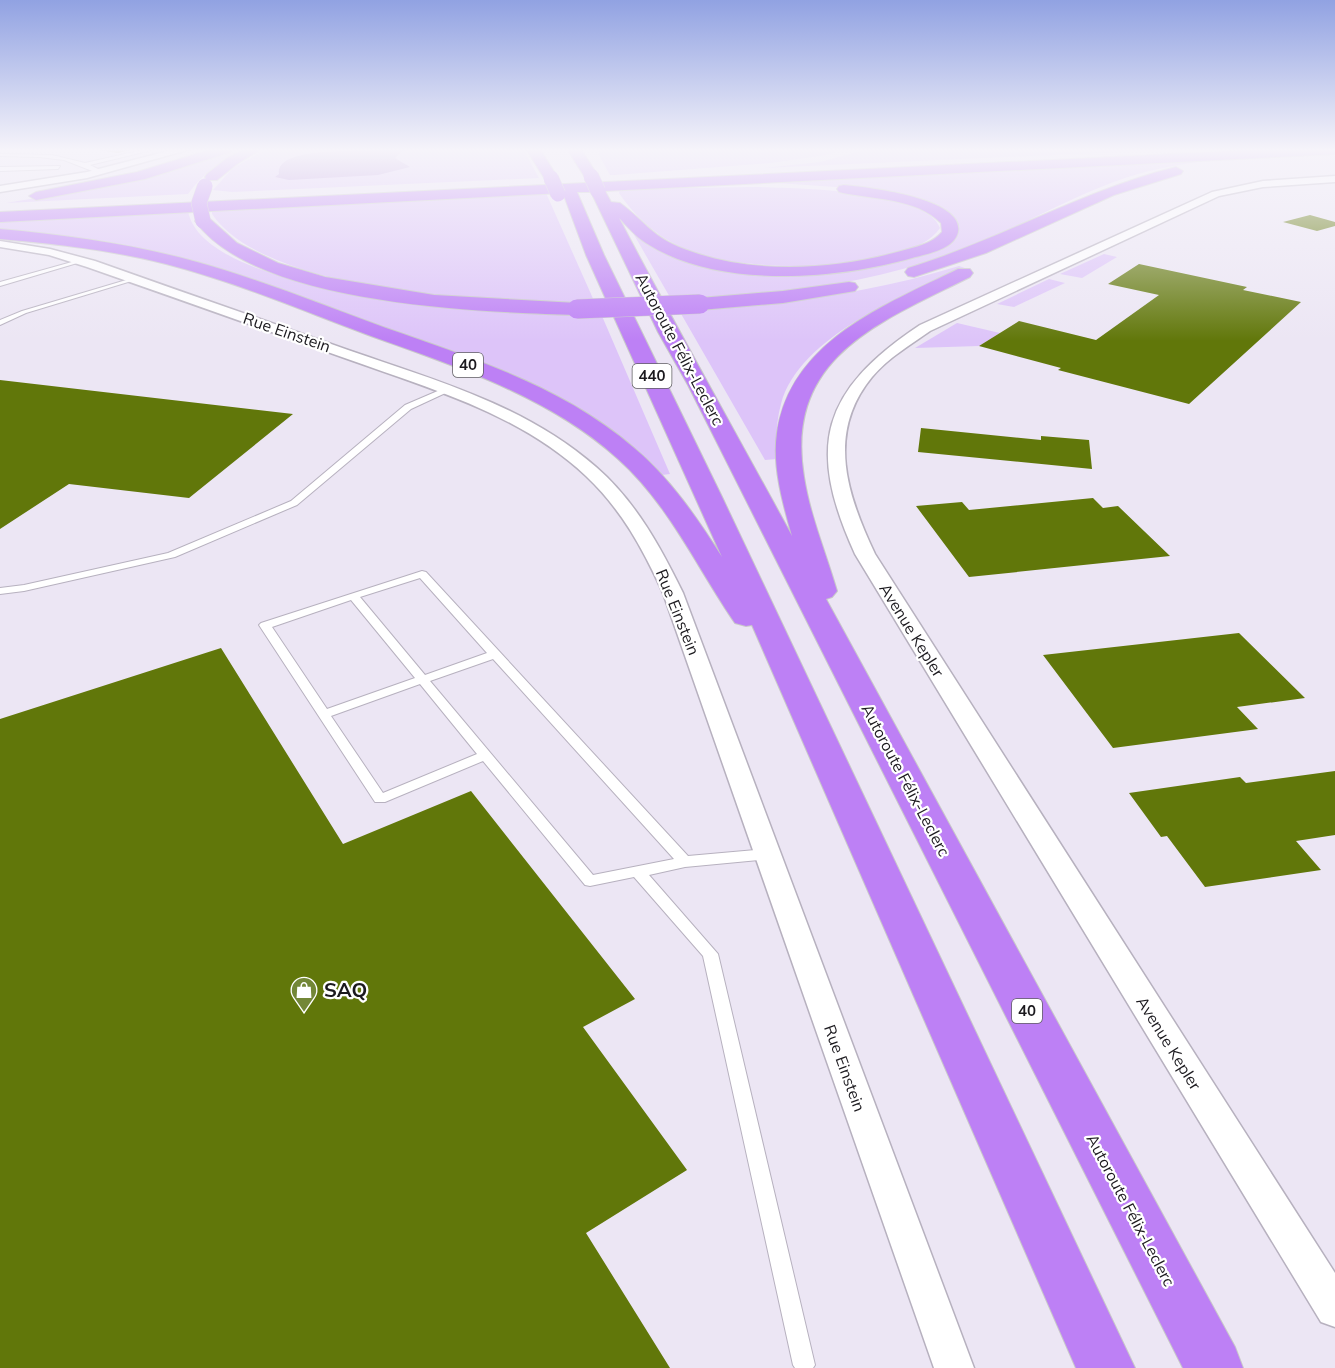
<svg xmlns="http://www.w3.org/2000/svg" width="1335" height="1368" viewBox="0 0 1335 1368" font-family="Mulish,sans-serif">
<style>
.green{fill:#ddc4f9}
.water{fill:#b087d9}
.building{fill:#61770a}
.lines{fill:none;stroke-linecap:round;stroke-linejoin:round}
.service-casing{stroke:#b7b1bf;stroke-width:2}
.minor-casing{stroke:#b7b1bf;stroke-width:3}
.motorway-casing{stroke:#c8c8c9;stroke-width:2}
.service{fill:#fff;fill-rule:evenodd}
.minor{fill:#fff;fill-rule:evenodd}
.motorway{fill:#bd80f5;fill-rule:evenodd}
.motorway-bridge-far1-casing{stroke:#c8c8c9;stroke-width:16;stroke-linecap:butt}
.motorway-bridge-casing{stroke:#c8c8c9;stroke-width:20;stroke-linecap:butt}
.motorway-bridge-far1{stroke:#bd80f5;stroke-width:15}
.motorway-bridge{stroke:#bd80f5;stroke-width:19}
.labels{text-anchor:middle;stroke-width:4.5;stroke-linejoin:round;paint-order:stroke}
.shield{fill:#fff;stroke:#5f5e62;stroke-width:1.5}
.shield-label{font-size:15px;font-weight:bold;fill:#1b191e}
.street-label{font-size:16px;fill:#1b191e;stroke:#fff}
.near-poi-label{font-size:20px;font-weight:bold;fill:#1b191e;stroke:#fff;text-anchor:start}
</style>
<rect width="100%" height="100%" fill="#ece6f4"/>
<g class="green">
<path d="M235,149H245C221,161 203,173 188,194L6,203L125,183Z"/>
<path d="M267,149H523L539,178L232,192L213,190L233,168Z"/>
<path d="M599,149H844L826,155L771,163L615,175H610L599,155Z"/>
<path d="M868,149H1188L763,168L820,162Z"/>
<path d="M1223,159C1190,163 1157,167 1125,178C1066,198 1012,232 953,253C864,286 765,297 671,299L633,233L671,254L797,274L944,246C955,238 961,234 955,220L865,189L761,182Z"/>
<path d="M754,187C791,188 927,189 940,228C907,276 743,272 693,252C661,240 638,221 619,193L620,189Z"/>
<path d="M546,193L595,303C504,304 267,295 212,214V210Z"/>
<path d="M188,211C204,300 528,316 602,316L670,474L662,475C581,391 482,364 376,326C297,298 217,265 135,247C91,237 45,235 0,231V222Z"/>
<path d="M1104,254L1117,257L1082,278L1060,274Z"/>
<path d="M959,266L965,268C906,294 799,336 781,404C776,422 776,440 777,459L765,460L680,312C775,305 868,294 959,266Z"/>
<path d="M1049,279L1065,283L1014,307L997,304Z"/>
<path d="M957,323L1000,333L979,346L915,348Z"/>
</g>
<path class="water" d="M395,149H412L401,152L395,158L410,167L378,175L289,180L275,177L279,174C275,143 376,154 395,149Z"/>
<g class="building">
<path d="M91,149H131V150L118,153Z"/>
<path d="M1310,215L1335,222V226L1317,231L1283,222Z"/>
<path d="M1139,264L1247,287L1243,290L1301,302L1189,404L1058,370L1061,368L979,346L1019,321L1096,340L1159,295L1108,284Z"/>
<path d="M0,380L293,414L189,498L69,484L0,529Z"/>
<path d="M921,428L1041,440V436L1089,440L1092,469L918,452Z"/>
<path d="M1093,498L1103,508L1118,506L1170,556L969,577L916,506L962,502L969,510Z"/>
<path d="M1239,633L1305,698L1237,707L1258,729L1113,748L1043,655Z"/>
<path d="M221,648L343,844L471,791L635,999L583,1027L687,1170L586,1233L670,1368H0V719Z"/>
<path d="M1335,771V835L1296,841L1321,870L1205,887L1167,836L1161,837L1129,793L1240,777L1246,783Z"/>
</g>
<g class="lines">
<g class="service-casing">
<g id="service">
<path d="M147,149H156L90,165L102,171L100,174L64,160L39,157L0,156V154L52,155L85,163Z"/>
<path d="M60,166L58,169L0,171V167Z"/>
<path d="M79,260L84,261L0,286V282Z"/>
<path d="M133,278L138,279L26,313L0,325V320L22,311Z"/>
<path d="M447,387L454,389L411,409L297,505L175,557L24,591L0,594V588L24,585L168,553L291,501L405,405Z"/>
<path d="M422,571L426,572L688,856L768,849L773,850L775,854L773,858L768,859L685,867L649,875L718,954L815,1365L813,1368H795L793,1365L703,956L634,877L590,886L585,885L483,761L385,802H375L259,625L261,623ZM420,578L487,653L425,675L360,597ZM351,600L415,678L327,709L272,627ZM493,659L674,859L593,875L430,681ZM420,684L477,754L383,793L331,716Z"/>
</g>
</g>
<g class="minor-casing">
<g id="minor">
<path d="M176,149H191L87,178L0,192V186L87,172Z"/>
<path d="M1335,176V182L1263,187L1219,196L930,331C910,345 888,358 872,377C826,433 847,495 875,554L1335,1273V1327L1321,1322L855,554C806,446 821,391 920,325L1212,192L1263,181Z"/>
<path d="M0,241L50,249L95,261C179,291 264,320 348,350C435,380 525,405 596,467C636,502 660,546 683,593L974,1368H934L663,593C643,549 622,510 586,476C518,412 425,387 339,356C255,326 171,296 87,267L49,255L0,247Z"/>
</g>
</g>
<g class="motorway-casing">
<g id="motorway">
<path d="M212,149H232L231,152L145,179L36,200L29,196L36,192L137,172Z"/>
<path d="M245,149H261L237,164L217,180H207L205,177L207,174L227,158Z"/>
<path d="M526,149H540L558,178L556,181H546Z"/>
<path d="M567,149H581L598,176L596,179H586Z"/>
<path d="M1273,149H1335V154L605,191L611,202L620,203C642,219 652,236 679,247C748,275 830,271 901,251C915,247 932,244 942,232L941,223C915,197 872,200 839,192L837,189L839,186L844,185C866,187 965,198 958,232C954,250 926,254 912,258C835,280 717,289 646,243C635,236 628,227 619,218C675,325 734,430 792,536C783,504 772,466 777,433C790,341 885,305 958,269H970L973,273L970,277C881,322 784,356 804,477C810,516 826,553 837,591L832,597L826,599L1235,1347L1243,1368H1183L688,385L658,332L591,192H577L604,255L722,497L1135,1368H1076L752,625L746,626L735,623C697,568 669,504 617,458C548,396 457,367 371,336C303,311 236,282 166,264C111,250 56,244 0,239V229C67,235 132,244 197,262C261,280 323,305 386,328C472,358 564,387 634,448C670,478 697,518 722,557L586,255L563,193L0,222V212Z"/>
<path d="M1176,167L1183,171L1181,174L1114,195L986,253L914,277L908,276L905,272L908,268C1000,240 1083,190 1176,167Z"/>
<path d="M203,216L209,218L237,243L278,263L325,277L434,295L577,303L584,305L587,309L584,313L577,315C480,312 256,305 195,221Z"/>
<path d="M849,282L855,283L858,287L855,291L783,303L700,310L693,308L691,304L693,300L700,298L783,291Z"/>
</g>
</g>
<use href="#service" class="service"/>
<use href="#minor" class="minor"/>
<use href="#motorway" class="motorway"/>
<g class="motorway-bridge-far1-casing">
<g id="motorway-bridge-far1">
<path d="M591,176L598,191"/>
<path d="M551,178L558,194"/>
<path d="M203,221L199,203L205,186"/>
</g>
</g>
<g class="motorway-bridge-casing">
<path id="motorway-bridge" d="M577,309L700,304"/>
</g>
<use href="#motorway-bridge-far1" class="motorway-bridge-far1"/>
<use href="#motorway-bridge" class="motorway-bridge"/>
</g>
<linearGradient id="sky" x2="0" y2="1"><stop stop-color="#91a2e2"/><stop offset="0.44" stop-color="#f6f4fa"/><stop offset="1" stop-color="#f6f4fa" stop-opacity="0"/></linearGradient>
<rect width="1335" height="341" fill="url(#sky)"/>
<defs>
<g id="shop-pin" transform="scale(1.35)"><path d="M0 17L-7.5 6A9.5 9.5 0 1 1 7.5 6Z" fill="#738737" stroke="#fff"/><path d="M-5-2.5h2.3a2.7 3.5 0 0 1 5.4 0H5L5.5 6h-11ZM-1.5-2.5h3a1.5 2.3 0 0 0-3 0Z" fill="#fff"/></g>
</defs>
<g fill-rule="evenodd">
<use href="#shop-pin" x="304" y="990"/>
</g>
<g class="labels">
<g class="shield">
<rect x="453" y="353" width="30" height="24" rx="4.5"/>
<rect x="632.5" y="364" width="39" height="24" rx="4.5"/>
<rect x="1012" y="999" width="30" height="24" rx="4.5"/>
</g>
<g class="shield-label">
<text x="468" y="370">40</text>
<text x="652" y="381">440</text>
<text x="1027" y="1016">40</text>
</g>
<g class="street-label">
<text transform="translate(287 332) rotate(19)" y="6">Rue Einstein</text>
<text transform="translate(680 349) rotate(62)" y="6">Autoroute Félix-Leclerc</text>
<text transform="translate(678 612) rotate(68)" y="6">Rue Einstein</text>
<text transform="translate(912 630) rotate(58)" y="6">Avenue Kepler</text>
<text transform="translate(906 780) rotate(62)" y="6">Autoroute Félix-Leclerc</text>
<text transform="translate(1169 1043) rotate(58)" y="6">Avenue Kepler</text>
<text transform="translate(845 1068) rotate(70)" y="6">Rue Einstein</text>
<text transform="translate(1131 1210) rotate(62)" y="6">Autoroute Félix-Leclerc</text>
</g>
<g class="near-poi-label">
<text x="324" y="997">SAQ</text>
</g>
</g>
</svg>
